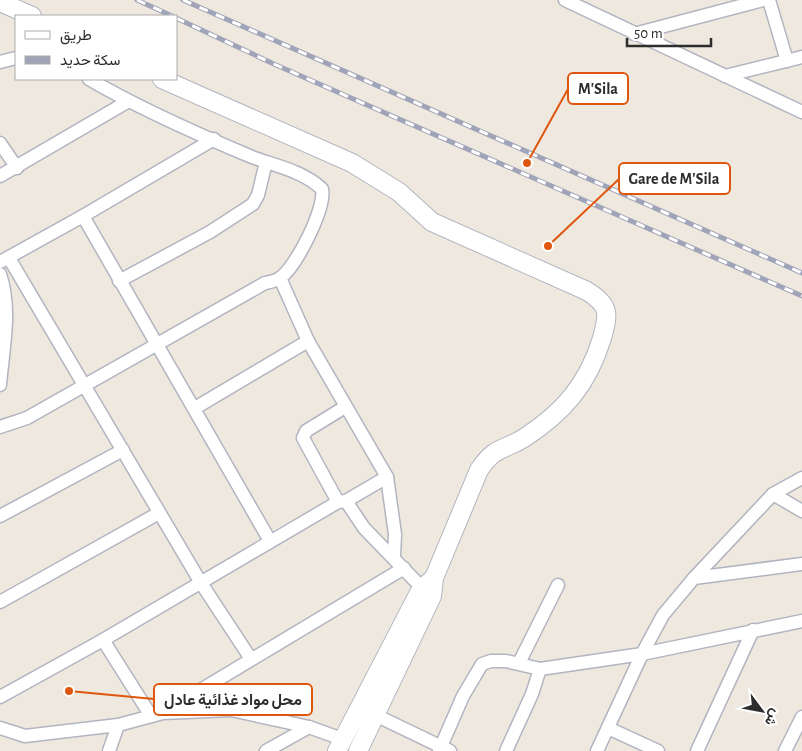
<svg xmlns="http://www.w3.org/2000/svg" width="802" height="751" viewBox="0 0 802 751" font-family="'Alegreya Sans',Vazirmatn,sans-serif">
<style>
.lines{fill:none;stroke-linecap:round;stroke-linejoin:round}
.street-casing{stroke:#b2b5c1;stroke-width:15}
.secondary-casing{stroke:#b2b5c1;stroke-width:20}
.street{stroke:#fff;stroke-width:12}
.secondary{stroke:#fff;stroke-width:18}
.rail-casing{stroke:#a0a4b8;stroke-width:5}
.rail{stroke:#fff;stroke-width:3;stroke-dasharray:9;stroke-linecap:butt}
.leader{fill:none;stroke:#df570e;stroke-width:2}
.callout-dot{fill:#df570e;stroke:#fff;stroke-width:2}
.callout{fill:#fff;stroke:#df570e;stroke-width:2}
.callout-label{font-size:16px;text-anchor:middle;font-weight:bold;fill:#2d2d2d}
</style>
<rect width="100%" height="100%" fill="#efe8de"/>
<g class="lines">
<g class="street-casing">
<g id="street">
<path d="M565,0L802,112"/>
<path d="M769,0L787,61"/>
<path d="M634,34L763,0"/>
<path d="M0,62L16,58"/>
<path d="M725,76L802,57"/>
<path d="M0,143L17,168"/>
<path d="M0,176L127,102"/>
<path d="M83,216L270,541"/>
<path d="M9,258L201,583L251,659"/>
<path d="M0,262L83,216L214,139"/>
<path d="M0,274C12,310 3,348 0,385"/>
<path d="M280,278L308,341L387,477L395,534L394,557"/>
<path d="M119,281L210,232L253,204L258,195L266,162"/>
<path d="M195,408L308,341"/>
<path d="M0,427L27,418L265,283C270,282 276,281 280,278C296,267 326,208 322,189C303,171 276,166 252,157C197,134 140,109 89,79"/>
<path d="M773,494L802,511"/>
<path d="M346,501L364,528L427,593"/>
<path d="M338,502L303,438L306,431L345,407"/>
<path d="M0,516L123,450"/>
<path d="M694,578L802,564"/>
<path d="M0,602L159,513"/>
<path d="M103,640L151,716"/>
<path d="M519,663L558,585"/>
<path d="M0,697L103,640L338,502L346,501L387,477"/>
<path d="M164,712L404,568"/>
<path d="M369,712L450,751"/>
<path d="M0,728L25,736L118,725L163,713L231,710L309,727L342,739"/>
<path d="M608,728L658,751"/>
<path d="M109,751L118,725"/>
<path d="M266,751L309,727"/>
<path d="M439,751L463,696L482,664L491,661H506L540,669L642,654L802,621"/>
<path d="M506,751L532,694L540,669"/>
<path d="M597,751L642,654L663,615L694,578L773,494L802,478"/>
<path d="M697,751L753,630"/>
<path d="M785,751L802,717"/>
</g>
</g>
<g class="secondary-casing">
<g id="secondary">
<path d="M0,2L32,16"/>
<path d="M162,79L352,163L399,192L432,222L587,291C610,306 609,313 602,338C588,384 564,412 524,438C503,451 495,446 479,470L434,578L432,596L358,751"/>
<path d="M337,751L421,589L434,578"/>
</g>
</g>
<use href="#street" class="street"/>
<use href="#secondary" class="secondary"/>
<g class="rail-casing">
<g id="rail">
<path d="M137,0L172,16"/>
<path d="M183,0L802,273"/>
<path d="M176,18L276,65L802,296"/>
</g>
</g>
<use href="#rail" class="rail"/>
</g>
<path class="leader" d="M527 163L568 89M548 246L619 179M69 691L154 699"/>
<g class="callout-dot">
<circle cx="527" cy="163" r="5"/>
<circle cx="548" cy="246" r="5"/>
<circle cx="69" cy="691" r="5"/>
</g>
<g class="callout">
<rect x="568" y="73" width="60" height="31" rx="5"/>
<rect x="619" y="163" width="111" height="31" rx="5"/>
<rect x="154" y="684" width="158" height="31" rx="5"/>
</g>
<g class="callout-label">
<text x="598" y="94">M'Sila</text>
<text x="674" y="184">Gare de M'Sila</text>
<text x="233" y="705">محل مواد غذائية عادل</text>
</g>
<rect x="15" y="15" width="162" height="65" fill="#ffffff" stroke="#ababab"/>
<rect x="25" y="31" width="25" height="8" fill="#ffffff" stroke="#ababab"/>
<text x="60" y="40" font-size="15" fill="#2d2d2d">طريق</text>
<rect x="25" y="56" width="25" height="8" fill="#a0a4b8" stroke="#ababab"/>
<text x="60" y="65" font-size="15" fill="#2d2d2d">سكة حديد</text>
<g transform="translate(762 711) rotate(122)" stroke="#ffffff" stroke-width="4" paint-order="stroke">
<path d="M0-4L9 19L0 12L-9 19Z" fill="#2d2d2d"/>
<text y="-8" font-size="14" font-weight="bold" text-anchor="middle" fill="#2d2d2d">ش</text>
</g>
<path d="M627 38v8h84v-8" fill="none" stroke="#2d2d2d" stroke-width="2.5"/>
<text x="634" y="38" font-size="15" fill="#2d2d2d" stroke="#ffffff" stroke-width="4" paint-order="stroke">50 m</text>
</svg>
